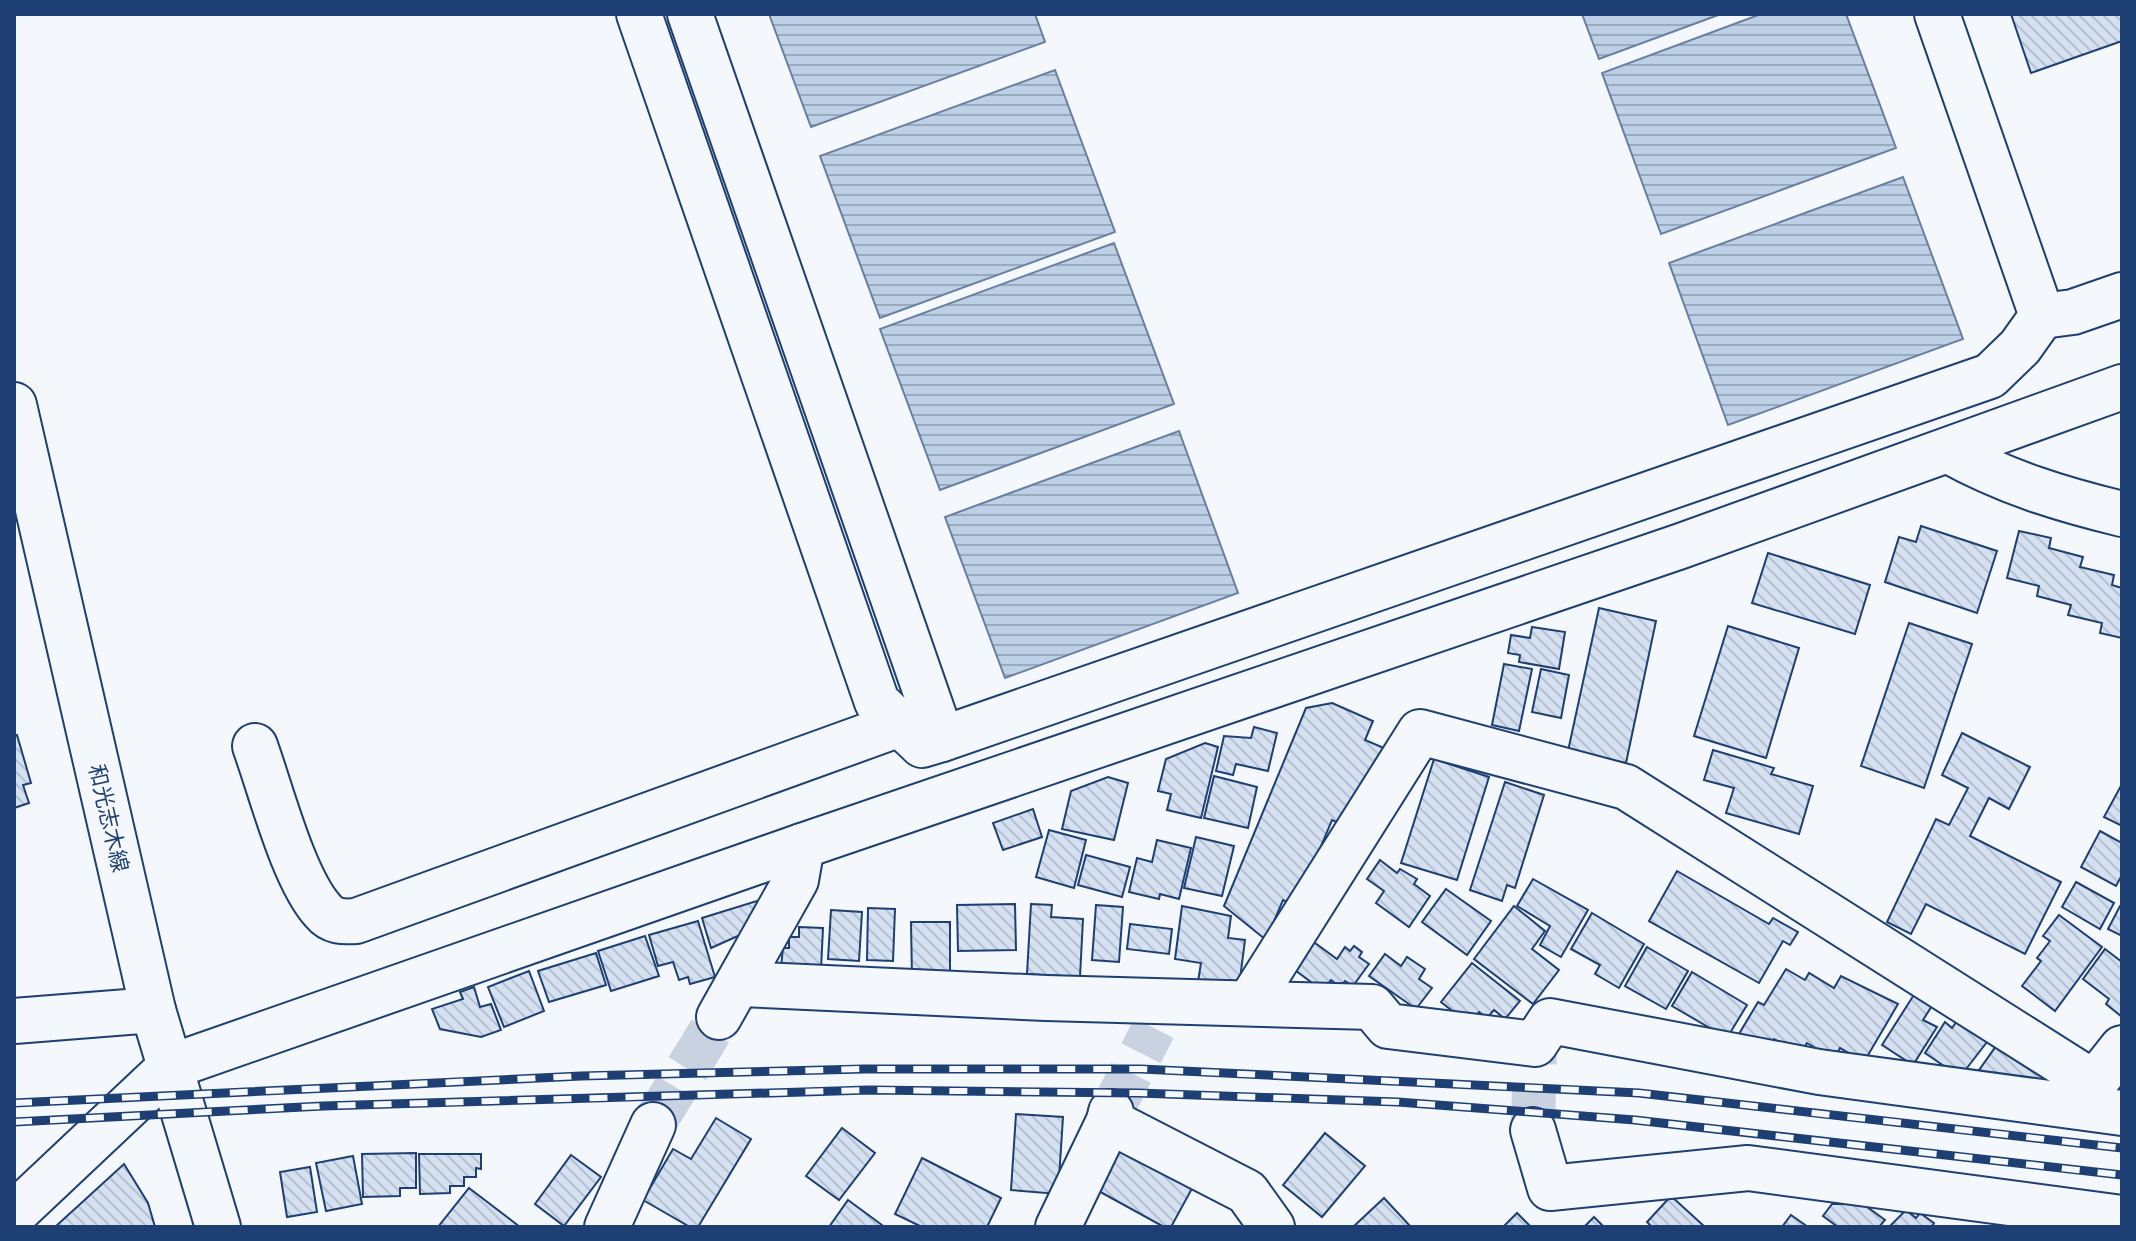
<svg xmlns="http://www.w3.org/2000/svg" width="2136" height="1241" viewBox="0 0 2136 1241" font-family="Roboto,'Noto Sans JP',sans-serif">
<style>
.water{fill:url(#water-rules);stroke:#687fa3;stroke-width:2}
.building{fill:url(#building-back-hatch);stroke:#1d3f73;stroke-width:2}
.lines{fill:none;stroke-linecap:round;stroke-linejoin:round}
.minor-tunnel{stroke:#c9d2e0;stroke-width:44;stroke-dasharray:44 22;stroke-linecap:butt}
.minor-casing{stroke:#1d3f73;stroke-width:48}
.major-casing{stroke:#1d3f73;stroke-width:48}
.minor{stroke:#f4f7fb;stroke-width:44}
.major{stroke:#f4f7fb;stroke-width:44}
.rail-casing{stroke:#1d3f73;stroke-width:9}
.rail{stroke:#f4f7fb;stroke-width:6;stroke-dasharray:18;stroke-linecap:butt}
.labels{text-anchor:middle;stroke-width:6;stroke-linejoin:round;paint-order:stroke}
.street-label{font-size:22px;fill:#1d3f73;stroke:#f4f7fb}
</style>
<defs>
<pattern id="water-rules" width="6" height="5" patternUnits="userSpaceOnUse" patternTransform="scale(2)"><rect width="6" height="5" fill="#bed0e5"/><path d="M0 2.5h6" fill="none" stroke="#9aaabe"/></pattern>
<pattern id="building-back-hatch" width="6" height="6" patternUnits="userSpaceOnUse" patternTransform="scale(2)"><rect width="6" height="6" fill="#d5e0f0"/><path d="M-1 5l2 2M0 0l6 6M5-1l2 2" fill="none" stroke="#b6c1d1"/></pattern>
</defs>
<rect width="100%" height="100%" fill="#f4f7fb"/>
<g class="water">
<path d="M769,14H1035L1045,42L811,127Z"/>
<path d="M1582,14H1721L1599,59Z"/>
<path d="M1761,14H1846L1896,148L1661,234L1602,73Z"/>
<path d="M1055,70L1115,232L880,318L820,156Z"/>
<path d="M1903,177L1963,339L1728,425L1669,263Z"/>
<path d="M1114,243L1174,404L940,490L880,329Z"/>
<path d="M1179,431L1238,593L1005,678L945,517Z"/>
</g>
<g class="building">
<path d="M2011,14H2122V41L2031,73Z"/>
<path d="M1921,526L1997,551L1977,613L1885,582L1899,537L1916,542Z"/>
<path d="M2019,531L2051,538L2049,548L2083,557L2080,567L2114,575L2112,585L2122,588V638L2100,633L2102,623L2068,615L2071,605L2037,596L2039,586L2007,578Z"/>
<path d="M1768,553L1870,585L1855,634L1752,603Z"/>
<path d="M1599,608L1656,621L1626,763L1568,751Z"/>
<path d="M1909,623L1972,644L1924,788L1861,766Z"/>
<path d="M1728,626L1799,648L1766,758L1694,736Z"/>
<path d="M1532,627L1565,632L1559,669L1519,662L1520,655L1508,653L1511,635L1530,638Z"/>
<path d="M1504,664L1532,669L1519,731L1492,725Z"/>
<path d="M1541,669L1569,675L1561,718L1532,712Z"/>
<path d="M1332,703L1373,721L1365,740L1400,755L1351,828L1332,820L1296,906L1283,900L1266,940L1224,906L1306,708Z"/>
<path d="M1254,727L1277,733L1268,771L1236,764L1233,775L1216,771L1224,736L1251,738Z"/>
<path d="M1962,733L2030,767L2009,809L1989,798L1970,836L2061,882L2025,954L1926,904L1911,934L1887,922L1936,819L1949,825L1968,788L1942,775Z"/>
<path d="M17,735L31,783L23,785L29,803L14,808V736Z"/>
<path d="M1205,743L1218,747L1201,818L1167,810L1171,794L1158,791L1166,759Z"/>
<path d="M1713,750L1774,768L1771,774L1813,786L1799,834L1726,813L1734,788L1704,780Z"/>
<path d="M1434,759L1489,777L1457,880L1401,863Z"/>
<path d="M1214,776L1257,787L1248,828L1204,818Z"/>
<path d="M1108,777L1128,783L1114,840L1062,829L1071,791Z"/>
<path d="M1505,782L1544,795L1515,888L1507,885L1502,901L1470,890Z"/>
<path d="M2122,784V826L2104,817Z"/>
<path d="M1033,809L1042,837L1003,850L993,823Z"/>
<path d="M1049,830L1086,840L1074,888L1036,877Z"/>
<path d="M2100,831L2122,843V875L2116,886L2081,867Z"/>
<path d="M1196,837L1234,846L1222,896L1184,888Z"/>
<path d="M1157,840L1191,848L1179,899L1160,894L1159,899L1129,892L1137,858L1152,862Z"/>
<path d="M1086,855L1130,867L1122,897L1078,885Z"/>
<path d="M1380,860L1397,873L1400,869L1417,879L1414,884L1430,896L1409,927L1376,903L1384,891L1367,879Z"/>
<path d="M1677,871L1769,924L1773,918L1798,932L1790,945L1783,941L1759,983L1649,921Z"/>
<path d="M1533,879L1588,910L1561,957L1540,945L1550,926L1517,906Z"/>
<path d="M2076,882L2114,903L2100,929L2062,907Z"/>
<path d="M1446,889L1491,921L1467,955L1422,922Z"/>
<path d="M760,900L749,931L711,948L702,918Z"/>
<path d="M1015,904L1016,950L958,951L957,905Z"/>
<path d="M1031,904L1052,905L1051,917L1083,919L1080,977L1027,974Z"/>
<path d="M1096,905L1123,907L1119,962L1092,960Z"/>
<path d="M1182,906L1231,916L1228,938L1245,940L1239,987L1198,982L1201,963L1175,959Z"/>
<path d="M1514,906L1545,931L1532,949L1559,970L1533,1004L1474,959Z"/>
<path d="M2120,906L2122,907V936L2108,929Z"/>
<path d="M868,908L895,909L893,961L867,960Z"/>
<path d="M831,910L862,912L859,961L828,959Z"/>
<path d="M1592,913L1644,944L1619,988L1595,974L1600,965L1571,949Z"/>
<path d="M2059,915L2102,947L2055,1011L2022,986L2041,961L2037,958L2050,941L2043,936Z"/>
<path d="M698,921L715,977L690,984L688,977L679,980L673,962L658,966L649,935Z"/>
<path d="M911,922H950V978H912Z"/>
<path d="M1130,924L1172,929L1169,954L1127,949Z"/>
<path d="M799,927L823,928L821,969L781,967L783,948H789V937H799Z"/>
<path d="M645,936L659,976L611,991L598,951Z"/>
<path d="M1311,940L1337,959L1345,947L1350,951L1354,946L1362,952L1359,957L1369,964L1353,986L1345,981L1340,987L1331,980L1323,991L1291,967Z"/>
<path d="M1647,947L1688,971L1666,1009L1625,986Z"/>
<path d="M2105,949L2122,962V1017L2106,1004L2109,999L2083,979Z"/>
<path d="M596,953L606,985L549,1002L538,971Z"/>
<path d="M1385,954L1401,966L1407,957L1425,969L1419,979L1432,988L1416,1009L1369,976Z"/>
<path d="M1472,963L1520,1001L1505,1019L1494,1010L1487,1018L1479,1012L1469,1024L1441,1002Z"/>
<path d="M1786,969L1805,980L1809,973L1834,988L1841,976L1898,1004L1864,1062L1840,1048L1834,1059L1807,1043L1800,1054L1774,1039L1767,1051L1739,1034L1758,1002L1764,1005Z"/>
<path d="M529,971L544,1011L504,1027L488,987Z"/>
<path d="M1692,972L1747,1005L1727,1038L1672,1006Z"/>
<path d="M474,987L480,1007L491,1004L501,1030L481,1037L440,1029L432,1009L463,999L460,992Z"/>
<path d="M1917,990L1935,1001L1923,1020L1937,1027L1913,1065L1882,1045Z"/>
<path d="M1959,1018L1990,1038L1960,1077L1925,1053L1945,1022L1952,1028Z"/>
<path d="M1999,1042L2048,1076L2038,1090L1977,1073Z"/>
<path d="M1016,1114L1063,1117L1058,1194L1011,1190Z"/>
<path d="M716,1118L751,1139L698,1227H690L643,1200L673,1149L691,1159Z"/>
<path d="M842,1128L875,1153L839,1200L806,1176Z"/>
<path d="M1325,1133L1365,1166L1322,1217L1283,1185Z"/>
<path d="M1120,1142L1195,1183L1171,1227H1164L1095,1189Z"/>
<path d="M416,1153V1188H400V1196L363,1197L362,1154Z"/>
<path d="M419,1154H481V1169L476,1168V1177H464V1186H450V1193L420,1194Z"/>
<path d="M571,1155L601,1177L564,1226L535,1204Z"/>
<path d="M353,1156L362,1204L326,1211L316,1163Z"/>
<path d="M922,1158L1001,1198L987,1227H922L895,1214Z"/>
<path d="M124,1164L148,1203L155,1227H55Z"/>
<path d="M310,1167L317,1212L287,1217L280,1172Z"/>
<path d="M469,1188L520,1227H438Z"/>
<path d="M1671,1196L1705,1227H1652L1647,1222Z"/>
<path d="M1384,1198L1411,1227H1353Z"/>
<path d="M848,1200L882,1225L881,1227H829Z"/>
<path d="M1832,1204H1863L1885,1220L1879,1227H1838L1823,1216Z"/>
<path d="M1906,1210L1916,1218L1920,1213L1934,1223L1932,1227H1889Z"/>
<path d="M1517,1213L1531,1227H1503Z"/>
<path d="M1791,1215L1808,1227H1782Z"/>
<path d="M1594,1217L1604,1227H1584Z"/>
</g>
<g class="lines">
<g class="minor-tunnel">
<path d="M1111,1112L1154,1028"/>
<path d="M653,1125L719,1017"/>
<path d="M1533,1130L1535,1044"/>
</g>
<g class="minor-casing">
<g id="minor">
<path d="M639,14L877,702L922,745L942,739"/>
<path d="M690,14L942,739L1990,376L2020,347L2042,316L1937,14"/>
<path d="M2042,316L2073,312L2122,295"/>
<path d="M1949,451C2005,482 2060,499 2122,514"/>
<path d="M255,746C271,790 293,878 323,911C332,922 343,922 356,921L900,724"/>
<path d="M740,984L1046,998L1372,1007L1388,1026L1535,1044L1550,1021L1819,1072L2122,1113"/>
<path d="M1250,1002L1420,732L1626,787L2094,1083"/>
<path d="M719,1017L796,880L802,846"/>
<path d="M14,1021L153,1010"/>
<path d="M2076,1106L2122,1048"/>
<path d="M1111,1112L1109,1121L1247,1192L1272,1227"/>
<path d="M1533,1130L1550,1188L1748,1168L2122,1218"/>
<path d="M14,1214L170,1067L802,846L1681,546L2122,387"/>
<path d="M607,1227L653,1125"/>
<path d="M1058,1227L1109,1121"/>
</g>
</g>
<g class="major-casing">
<path id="major" d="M14,405L153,1010L218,1227"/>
</g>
<use href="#minor" class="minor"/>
<use href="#major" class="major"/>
<g class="rail-casing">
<g id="rail">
<path d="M14,1103L581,1076L864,1069H1141L1639,1093L2122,1148"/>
<path d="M14,1122L323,1106L869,1090L1138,1093L1398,1102L1635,1120L2122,1175"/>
</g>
</g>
<use href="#rail" class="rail"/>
</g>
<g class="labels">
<g class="street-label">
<text transform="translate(109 818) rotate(77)" y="8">和光志木線</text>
</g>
</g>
<rect width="2136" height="1241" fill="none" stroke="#1d3f73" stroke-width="32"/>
</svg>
